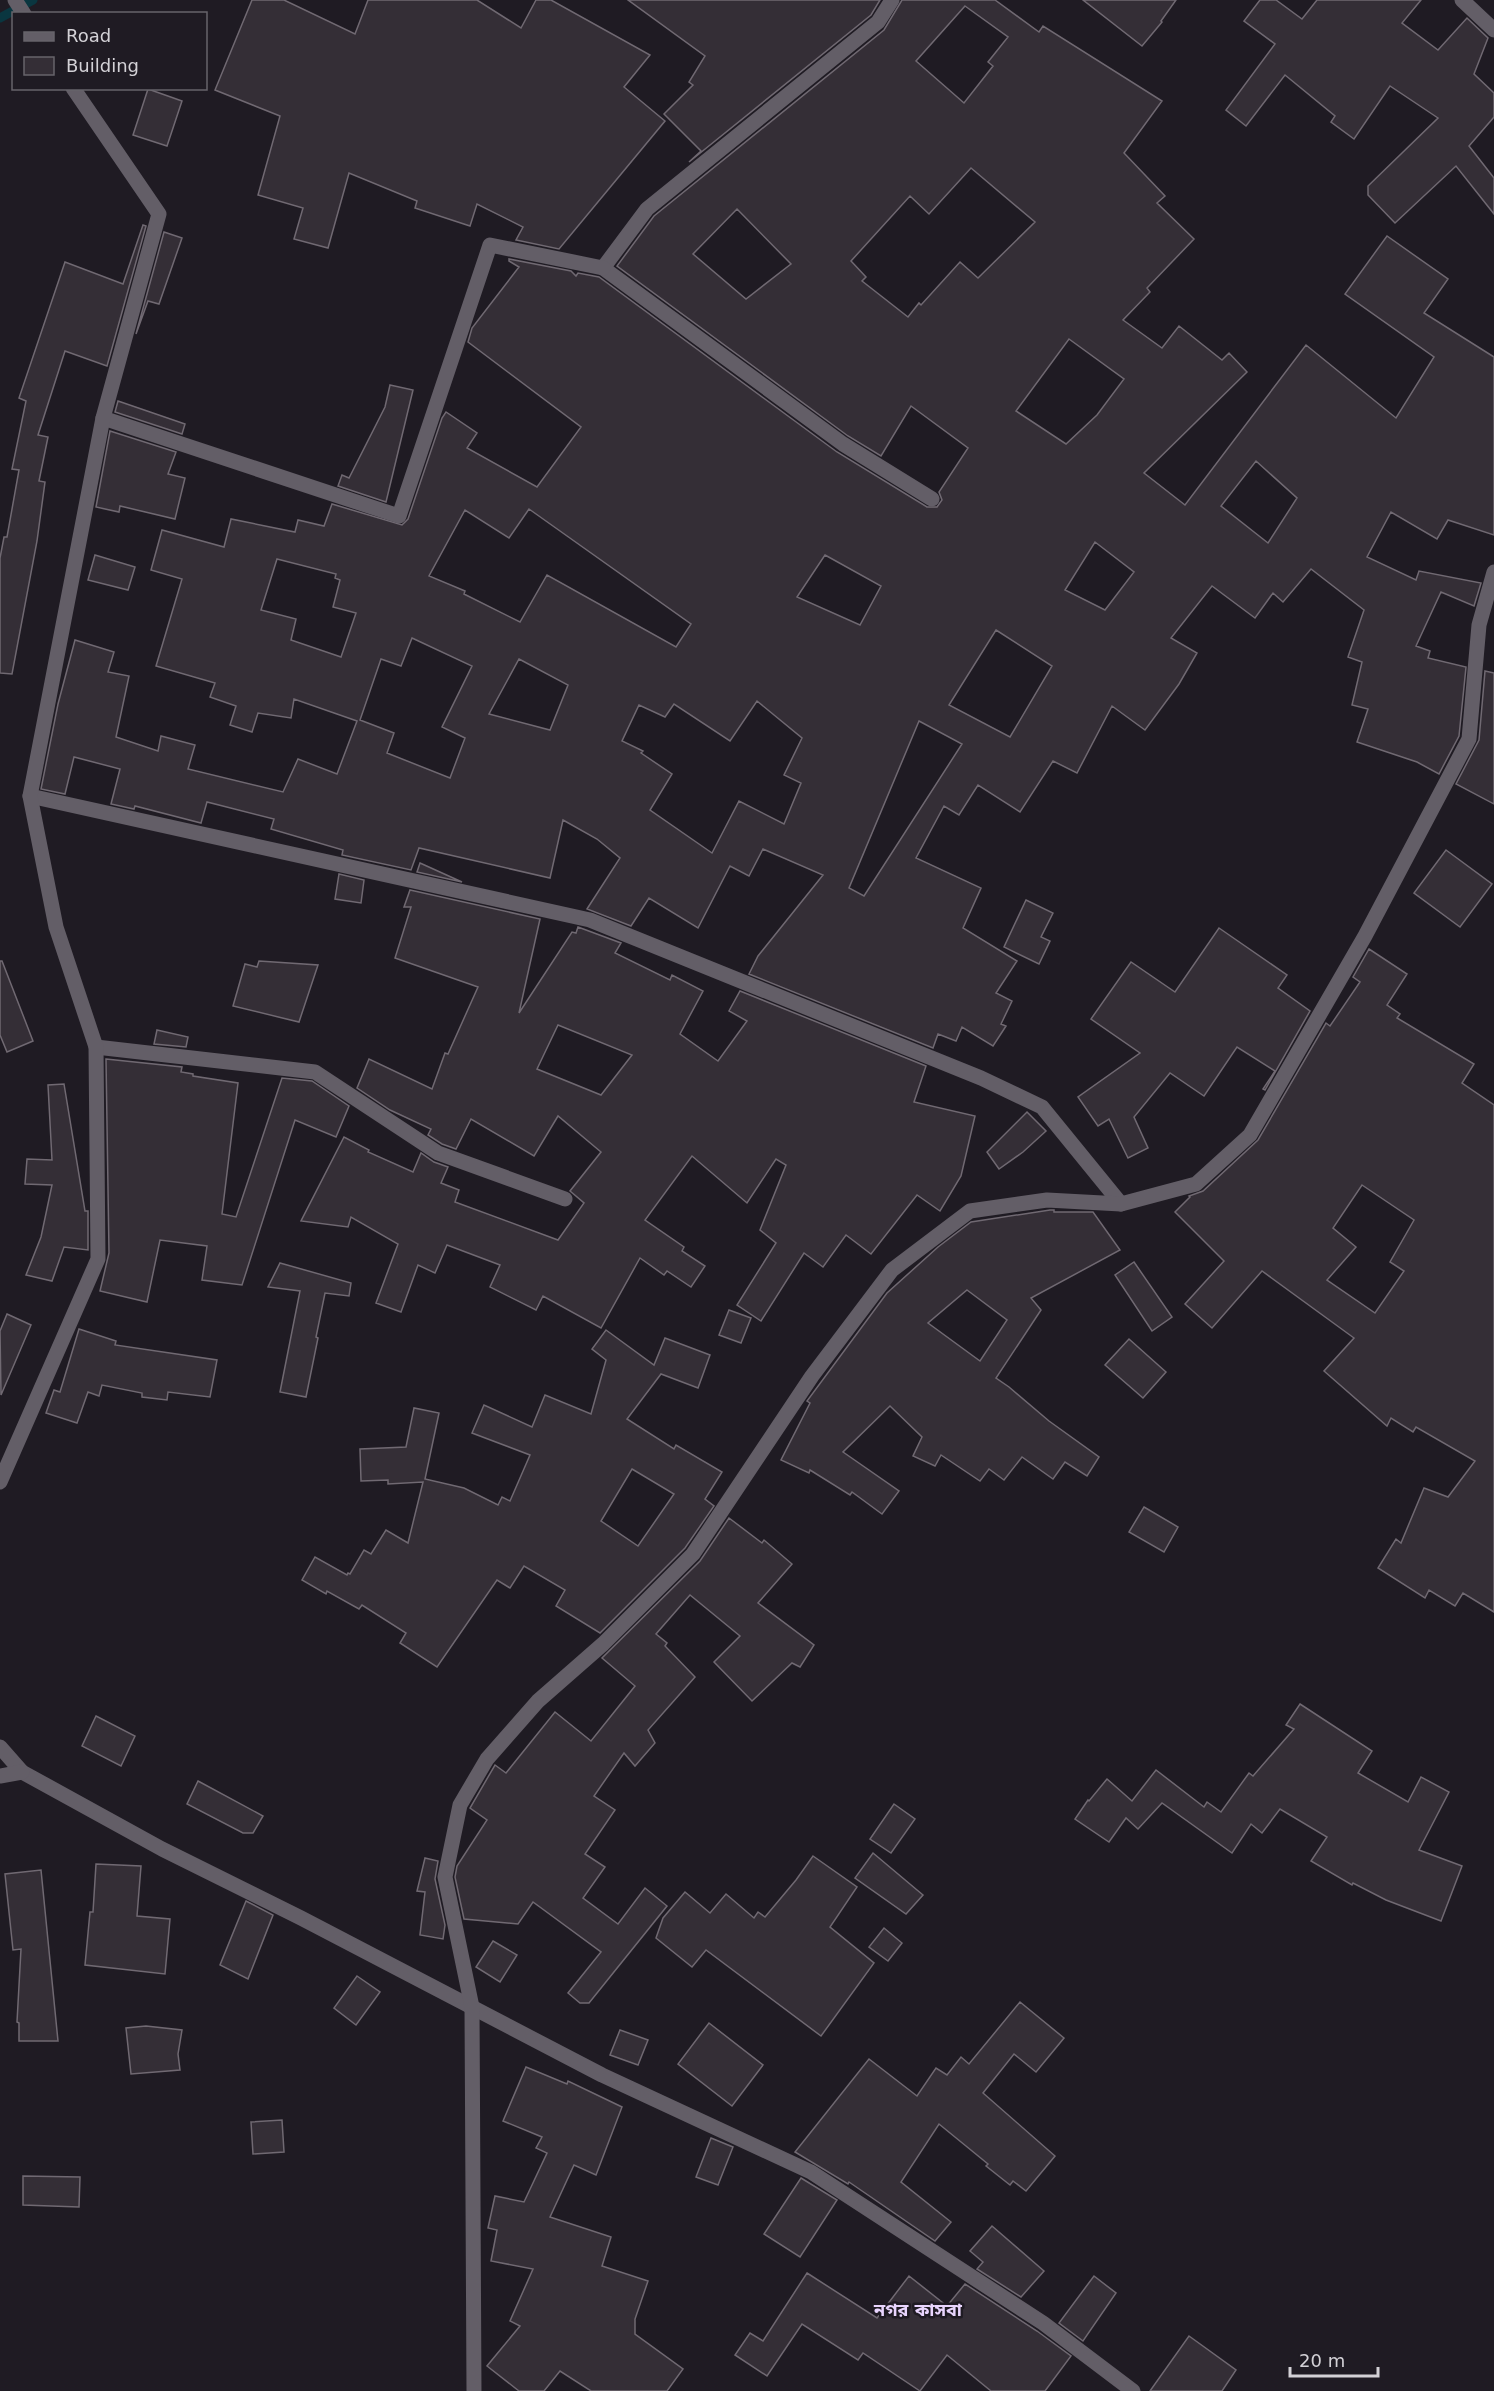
<svg xmlns="http://www.w3.org/2000/svg" width="1494" height="2391" viewBox="0 0 1494 2391" font-family="'DejaVu Sans','Noto Sans Bengali',sans-serif">
<style>
.lines{fill:none;stroke-linecap:round;stroke-linejoin:round}
.stream{stroke:#0a3640;stroke-width:9}
.building{fill:#342e36;stroke:#706972;stroke-width:1.5;fill-rule:evenodd}
.minor{stroke:#635e67;stroke-width:15}
.labels{text-anchor:middle;stroke-width:5;stroke-linejoin:round;paint-order:stroke}
.quarter-label{font-size:18px;font-weight:bold;fill:#e9d5fe;stroke:#1f1b23}
</style>
<rect width="100%" height="100%" fill="#1f1b23"/>
<g class="lines">
<path class="stream" d="M0,18L33,0"/>
</g>
<g class="building">
<path d="M252,0H284L355,34L368,0H477L521,28L536,0H551L650,55L624,87L665,121L559,249L516,240L523,227L477,204L470,226L415,208L417,201L349,173L328,248L294,239L303,208L258,195L280,116L215,90Z"/>
<path d="M628,0H880L871,15L689,162L701,151L664,114L693,85L689,82L705,56Z"/>
<path d="M902,0H995L1039,32L1043,26L1162,101L1124,153L1165,196L1157,203L1194,239L1147,288L1150,292L1123,320L1162,348L1179,326L1222,360L1229,353L1247,372L1144,473L1185,505L1306,345L1396,418L1434,357L1345,294L1387,236L1448,279L1424,313L1494,357V535L1448,520L1437,539L1391,512L1367,557L1416,580L1419,571L1481,583L1474,606L1441,592L1416,646L1430,651L1428,658L1466,667L1459,736L1439,774L1417,762L1357,742L1368,709L1352,705L1362,662L1348,657L1364,610L1311,569L1283,602L1273,593L1255,618L1212,586L1171,638L1197,653L1179,684L1145,730L1112,706L1077,773L1053,761L1020,812L978,785L959,815L944,806L916,858L981,888L963,928L1017,961L996,993L1012,1001L1001,1024L1006,1026L993,1046L962,1027L956,1041L938,1034L933,1048L749,974L758,956L823,875L763,849L749,876L730,866L698,928L649,898L631,926L587,909L620,858L597,839L563,820L550,878L419,848L411,870L342,855L343,850L271,829L274,819L207,802L201,823L135,806L134,809L111,804L120,769L74,757L65,794L41,789L58,704L75,640L114,652L108,672L129,676L116,737L158,751L161,736L195,745L188,769L283,792L298,759L337,774L357,721L294,699L291,718L258,713L252,732L230,725L236,706L210,697L215,683L156,666L182,579L151,570L162,530L224,547L231,519L295,532L298,520L324,526L332,504L402,525L408,519L442,418L446,412L477,433L467,448L537,487L581,427L468,342L472,328L519,267L509,261V259L571,271L576,276L578,273L599,277L837,452L927,507H937L942,500L939,492L968,448L911,406L881,456L848,436L617,266L654,216L884,30ZM965,6L1008,37L988,62L993,66L964,103L916,61ZM971,168L1035,222L978,278L960,262L921,305L919,303L908,317L862,281L866,277L851,261L910,196L929,214ZM737,209L791,264L746,299L693,254ZM1069,339L1124,379L1097,415L1066,444L1016,411ZM1256,461L1297,498L1268,543L1221,506ZM529,509L691,624L676,647L547,575L520,622L464,594L465,591L429,576L465,510L509,538ZM1095,542L1134,572L1105,610L1065,590ZM825,555L881,586L860,625L797,597ZM277,559L336,574L335,578L340,580L333,607L356,613L341,657L291,640L296,619L261,610ZM996,630L1052,666L1010,737L949,705ZM412,638L472,666L442,727L465,738L450,778L387,753L394,733L360,720L381,659L401,666ZM519,659L568,685L550,730L489,714ZM757,701L802,738L784,775L801,783L784,824L739,801L712,853L650,810L672,774L641,753L643,751L622,741L639,705L665,717L674,704L730,741ZM919,721L962,744L864,896L849,888Z"/>
<path d="M1083,0H1176L1161,21L1162,22L1142,46Z"/>
<path d="M1260,0H1276L1302,19L1317,0H1421L1402,23L1438,50L1467,18L1488,38L1474,74L1494,93V117L1469,146L1494,178V214L1456,166L1395,223L1368,195V186L1438,118L1390,86L1354,139L1331,122L1335,116L1285,75L1246,126L1226,110L1275,44L1244,21Z"/>
<path d="M148,89L182,101L167,146L133,135Z"/>
<path d="M143,225L146,226L107,366L65,351L38,435L48,437L39,481L45,482L37,541L12,674L0,673V558L4,537H7L19,470L12,469L26,401L19,398L65,262L123,284Z"/>
<path d="M164,232L182,238L159,304L148,301L136,334Z"/>
<path d="M390,385L413,390L386,502L338,486L342,475L349,478L385,407Z"/>
<path d="M118,401L185,424L182,434L115,412Z"/>
<path d="M110,431L176,452L168,474L185,478L175,519L120,506L119,512L96,507Z"/>
<path d="M95,555L135,567L128,590L88,580Z"/>
<path d="M1485,671L1494,673V804L1456,784L1479,740Z"/>
<path d="M1446,850L1492,884L1460,927L1414,893Z"/>
<path d="M420,863L462,882L417,872Z"/>
<path d="M339,874L364,880L361,903L335,899Z"/>
<path d="M410,890L540,919L519,1013L572,932L576,933L578,927L621,943L615,953L670,980L672,975L703,991L680,1034L718,1061L747,1021L729,1011L740,991L926,1066L914,1102L975,1116L961,1176L940,1211L917,1195L871,1254L846,1235L823,1267L804,1253L761,1321L737,1305L776,1243L760,1230L786,1165L776,1159L747,1203L692,1156L645,1220L684,1247L682,1251L705,1266L691,1287L667,1271L664,1275L640,1258L601,1328L543,1296L536,1310L490,1287L500,1265L447,1245L435,1273L418,1265L401,1312L376,1303L398,1244L351,1217L348,1227L301,1221L344,1137L369,1150L368,1152L413,1172L421,1153L434,1162L448,1167L441,1183L459,1190L455,1202L558,1240L584,1203L570,1191L601,1152L558,1116L534,1156L471,1119L456,1149L442,1144L428,1135L431,1129L390,1110L357,1088L369,1059L432,1089L445,1053L448,1054L478,987L395,958L411,907H404ZM558,1025L632,1055L601,1095L537,1069Z"/>
<path d="M1026,900L1053,913L1041,937L1050,941L1039,964L1004,947Z"/>
<path d="M1219,928L1287,975L1278,988L1310,1011L1265,1090L1263,1089L1275,1071L1237,1047L1204,1096L1170,1073L1134,1117L1148,1148L1128,1158L1109,1119L1098,1126L1078,1097L1140,1053L1091,1019L1131,962L1175,992Z"/>
<path d="M1369,949L1407,974L1387,1005L1400,1014L1397,1018L1474,1064L1462,1083L1494,1105V1612L1463,1593L1455,1606L1429,1590L1425,1598L1378,1568L1396,1539L1401,1543L1424,1488L1448,1497L1475,1461L1416,1427L1413,1432L1391,1418L1387,1426L1324,1371L1354,1338L1262,1271L1212,1328L1185,1304L1224,1261L1175,1212L1190,1197L1189,1196L1203,1191L1258,1140L1326,1023L1330,1026L1360,982L1353,977ZM1362,1185L1414,1220L1390,1262L1404,1271L1375,1313L1327,1280L1356,1247L1333,1228Z"/>
<path d="M0,961H2L33,1041L7,1052L0,1035Z"/>
<path d="M259,961L318,965L299,1022L233,1006L245,964L257,967Z"/>
<path d="M157,1030L188,1037L186,1047L154,1044Z"/>
<path d="M106,1059L182,1067L181,1072L193,1074V1076L238,1083L222,1214L236,1217L282,1078L312,1081L349,1106L336,1137L295,1120L242,1285L202,1280L207,1246L160,1240L147,1302L100,1291L109,1253Z"/>
<path d="M64,1084L85,1211H88V1250L64,1247L52,1281L26,1275L41,1237L52,1185L25,1184L27,1159L52,1160L48,1085Z"/>
<path d="M1027,1112L1046,1131L1023,1152L999,1169L987,1152Z"/>
<path d="M1050,1210H1054V1212H1093L1120,1250L1031,1298L1041,1310L996,1378L1009,1387L1049,1421L1099,1457L1087,1476L1065,1462L1053,1479L1022,1457L1004,1480L989,1469L980,1481L941,1455L935,1466L913,1456L922,1437L890,1406L843,1452L899,1491L882,1514L852,1492L850,1495L810,1470L809,1473L781,1460L810,1403L807,1401L887,1293L938,1247L971,1222ZM967,1290L1007,1320L980,1361L928,1323Z"/>
<path d="M1134,1262L1172,1317L1152,1331L1115,1275Z"/>
<path d="M280,1263L351,1283L349,1296L325,1293L316,1337L318,1338L306,1397L280,1392L300,1291L268,1287Z"/>
<path d="M729,1310L751,1318L741,1343L719,1335Z"/>
<path d="M7,1314L31,1325L1,1395L0,1331Z"/>
<path d="M79,1329L116,1341L115,1345L217,1360L210,1397L168,1392L167,1400L142,1397V1393L102,1385L99,1396L88,1392L77,1423L46,1413L54,1390L60,1392Z"/>
<path d="M606,1330L654,1365L665,1338L710,1355L698,1388L661,1374L627,1419L674,1449L676,1445L722,1472L705,1499L714,1506L685,1548L600,1633L556,1606L565,1590L524,1566L510,1588L497,1580L437,1667L400,1643L406,1633L362,1605L359,1609L327,1591L326,1594L302,1580L315,1557L347,1575L348,1573L350,1574L364,1550L371,1554L386,1530L408,1543L423,1482L388,1484V1480L361,1481L360,1449L406,1447L414,1408L439,1413L425,1479L464,1488L498,1505L502,1497L510,1501L530,1455L472,1433L484,1405L532,1427L545,1395L591,1414L606,1360L592,1349ZM632,1469L674,1494L638,1546L601,1521Z"/>
<path d="M1129,1339L1166,1372L1143,1398L1105,1365Z"/>
<path d="M1144,1507L1178,1527L1164,1552L1129,1532Z"/>
<path d="M729,1518L762,1543L764,1540L792,1564L758,1603L814,1645L800,1667L792,1663L752,1701L714,1662L740,1636L690,1595L656,1634L667,1643L665,1646L695,1677L648,1730L655,1743L635,1766L624,1753L594,1796L615,1810L585,1854L605,1867L583,1898L618,1924L645,1888L667,1906L589,2003H580L568,1993L601,1952L533,1902L518,1924L464,1919L455,1877L457,1866L487,1820L470,1808L495,1765L506,1773L555,1712L591,1741L635,1686L602,1658L700,1561Z"/>
<path d="M1300,1704L1372,1751L1358,1773L1408,1802L1421,1777L1449,1792L1419,1850L1462,1866L1441,1921L1386,1900L1353,1883L1352,1885L1311,1861L1327,1837L1280,1809L1262,1833L1251,1824L1232,1853L1162,1803L1138,1829L1126,1818L1109,1842L1075,1819L1088,1800L1089,1801L1107,1779L1132,1801L1156,1770L1204,1807L1207,1802L1221,1812L1249,1773L1253,1776L1294,1729L1286,1725Z"/>
<path d="M96,1716L135,1736L121,1766L82,1746Z"/>
<path d="M198,1781L263,1816L253,1833H243L187,1804Z"/>
<path d="M894,1804L915,1819L891,1853L870,1839Z"/>
<path d="M873,1853L923,1895L906,1914L855,1878Z"/>
<path d="M813,1856L857,1887L830,1927L874,1963L821,2036L706,1950L692,1967L656,1938L663,1918L685,1892L710,1913L726,1894L754,1918L758,1912L765,1917L796,1880Z"/>
<path d="M425,1858L438,1861L435,1879L445,1925L443,1939L420,1935L425,1892L417,1891Z"/>
<path d="M96,1864L141,1866L137,1916L170,1919L165,1974L85,1965L90,1912H93Z"/>
<path d="M41,1870L58,2041H19V2023L17,2022L21,1949L13,1950L5,1874Z"/>
<path d="M246,1901L273,1915L248,1979L220,1965Z"/>
<path d="M884,1928L902,1943L888,1961L869,1947Z"/>
<path d="M493,1941L517,1955L500,1982L476,1967Z"/>
<path d="M357,1976L380,1992L356,2025L334,2008Z"/>
<path d="M1020,2002L1064,2038L1036,2072L1014,2054L983,2093L1055,2156L1026,2191L1013,2181L1010,2185L986,2166L988,2164L939,2124L901,2182L951,2222L935,2241L849,2182L848,2184L795,2152L869,2059L917,2096L936,2068L947,2075L961,2057L969,2064Z"/>
<path d="M709,2023L763,2065L732,2106L678,2064Z"/>
<path d="M146,2026L182,2030L178,2054L180,2070L131,2074L126,2028Z"/>
<path d="M620,2030L648,2040L638,2065L610,2055Z"/>
<path d="M526,2067L567,2084L568,2081L622,2107L596,2175L574,2165L550,2217L611,2237L602,2266L648,2281L635,2319V2334L683,2369L667,2391H591L560,2371L544,2391H519L487,2366L520,2326L510,2321L533,2269L491,2261L497,2230L488,2228L495,2196L524,2202L547,2153L536,2148L542,2137L503,2121Z"/>
<path d="M282,2120L284,2152L253,2154L251,2122Z"/>
<path d="M711,2138L733,2147L718,2185L696,2177Z"/>
<path d="M23,2176L80,2177L79,2207L23,2205Z"/>
<path d="M801,2178L837,2200L800,2257L764,2234Z"/>
<path d="M992,2226L1044,2271L1021,2297L977,2269L983,2262L970,2251Z"/>
<path d="M807,2273L877,2318L909,2276L947,2306L965,2284L1037,2331L1071,2356L1045,2391H991L947,2355L920,2391L863,2353L858,2360L802,2324L767,2376L735,2355L750,2333L763,2341Z"/>
<path d="M1094,2276L1116,2293L1083,2341L1059,2323Z"/>
<path d="M1189,2336L1236,2370L1222,2391H1150Z"/>
</g>
<g class="lines">
<g class="minor">
<path d="M15,0L24,14"/>
<path d="M892,0L878,22L647,209L603,268L843,444L932,499"/>
<path d="M1462,0L1494,30"/>
<path d="M103,418L399,516L490,245L603,268"/>
<path d="M30,796L590,920L981,1078L1042,1107L1121,1204"/>
<path d="M96,1047L315,1072L438,1153L565,1199"/>
<path d="M0,1482L98,1259L96,1047L56,927L30,796L103,418L159,214L73,88"/>
<path d="M0,1747L22,1772L162,1849L301,1918L602,2075L811,2172L1043,2323L1133,2391"/>
<path d="M0,1776L22,1772"/>
<path d="M474,2391L472,2007L445,1877L460,1805L487,1759L538,1701L603,1644L693,1554L812,1376L892,1270L970,1211L1047,1200L1121,1204L1196,1184L1250,1135L1365,936L1469,739L1479,625L1494,572"/>
</g>
</g>
<g class="labels">
<g class="quarter-label">
<text x="918" y="2316">নগর কাসবা</text>
</g>
</g>
<rect x="12" y="12" width="195" height="78" fill="#1f1b23" stroke="#67646b" stroke-width="1.5"/>
<rect x="24" y="32" width="30" height="9" fill="#635e67" stroke="#67646b" stroke-width="1.5"/>
<text x="66" y="42" font-size="18" fill="#d3d1d6">Road</text>
<rect x="24" y="57" width="30" height="18" fill="#342e36" stroke="#67646b" stroke-width="1.5"/>
<text x="66" y="72" font-size="18" fill="#d3d1d6">Building</text>
<path d="M1290 2367v9h88v-9" fill="none" stroke="#d3d1d6" stroke-width="3"/>
<text x="1299" y="2367" font-size="18" fill="#d3d1d6" stroke="#1f1b23" stroke-width="4.5" paint-order="stroke">20 m</text>
</svg>
